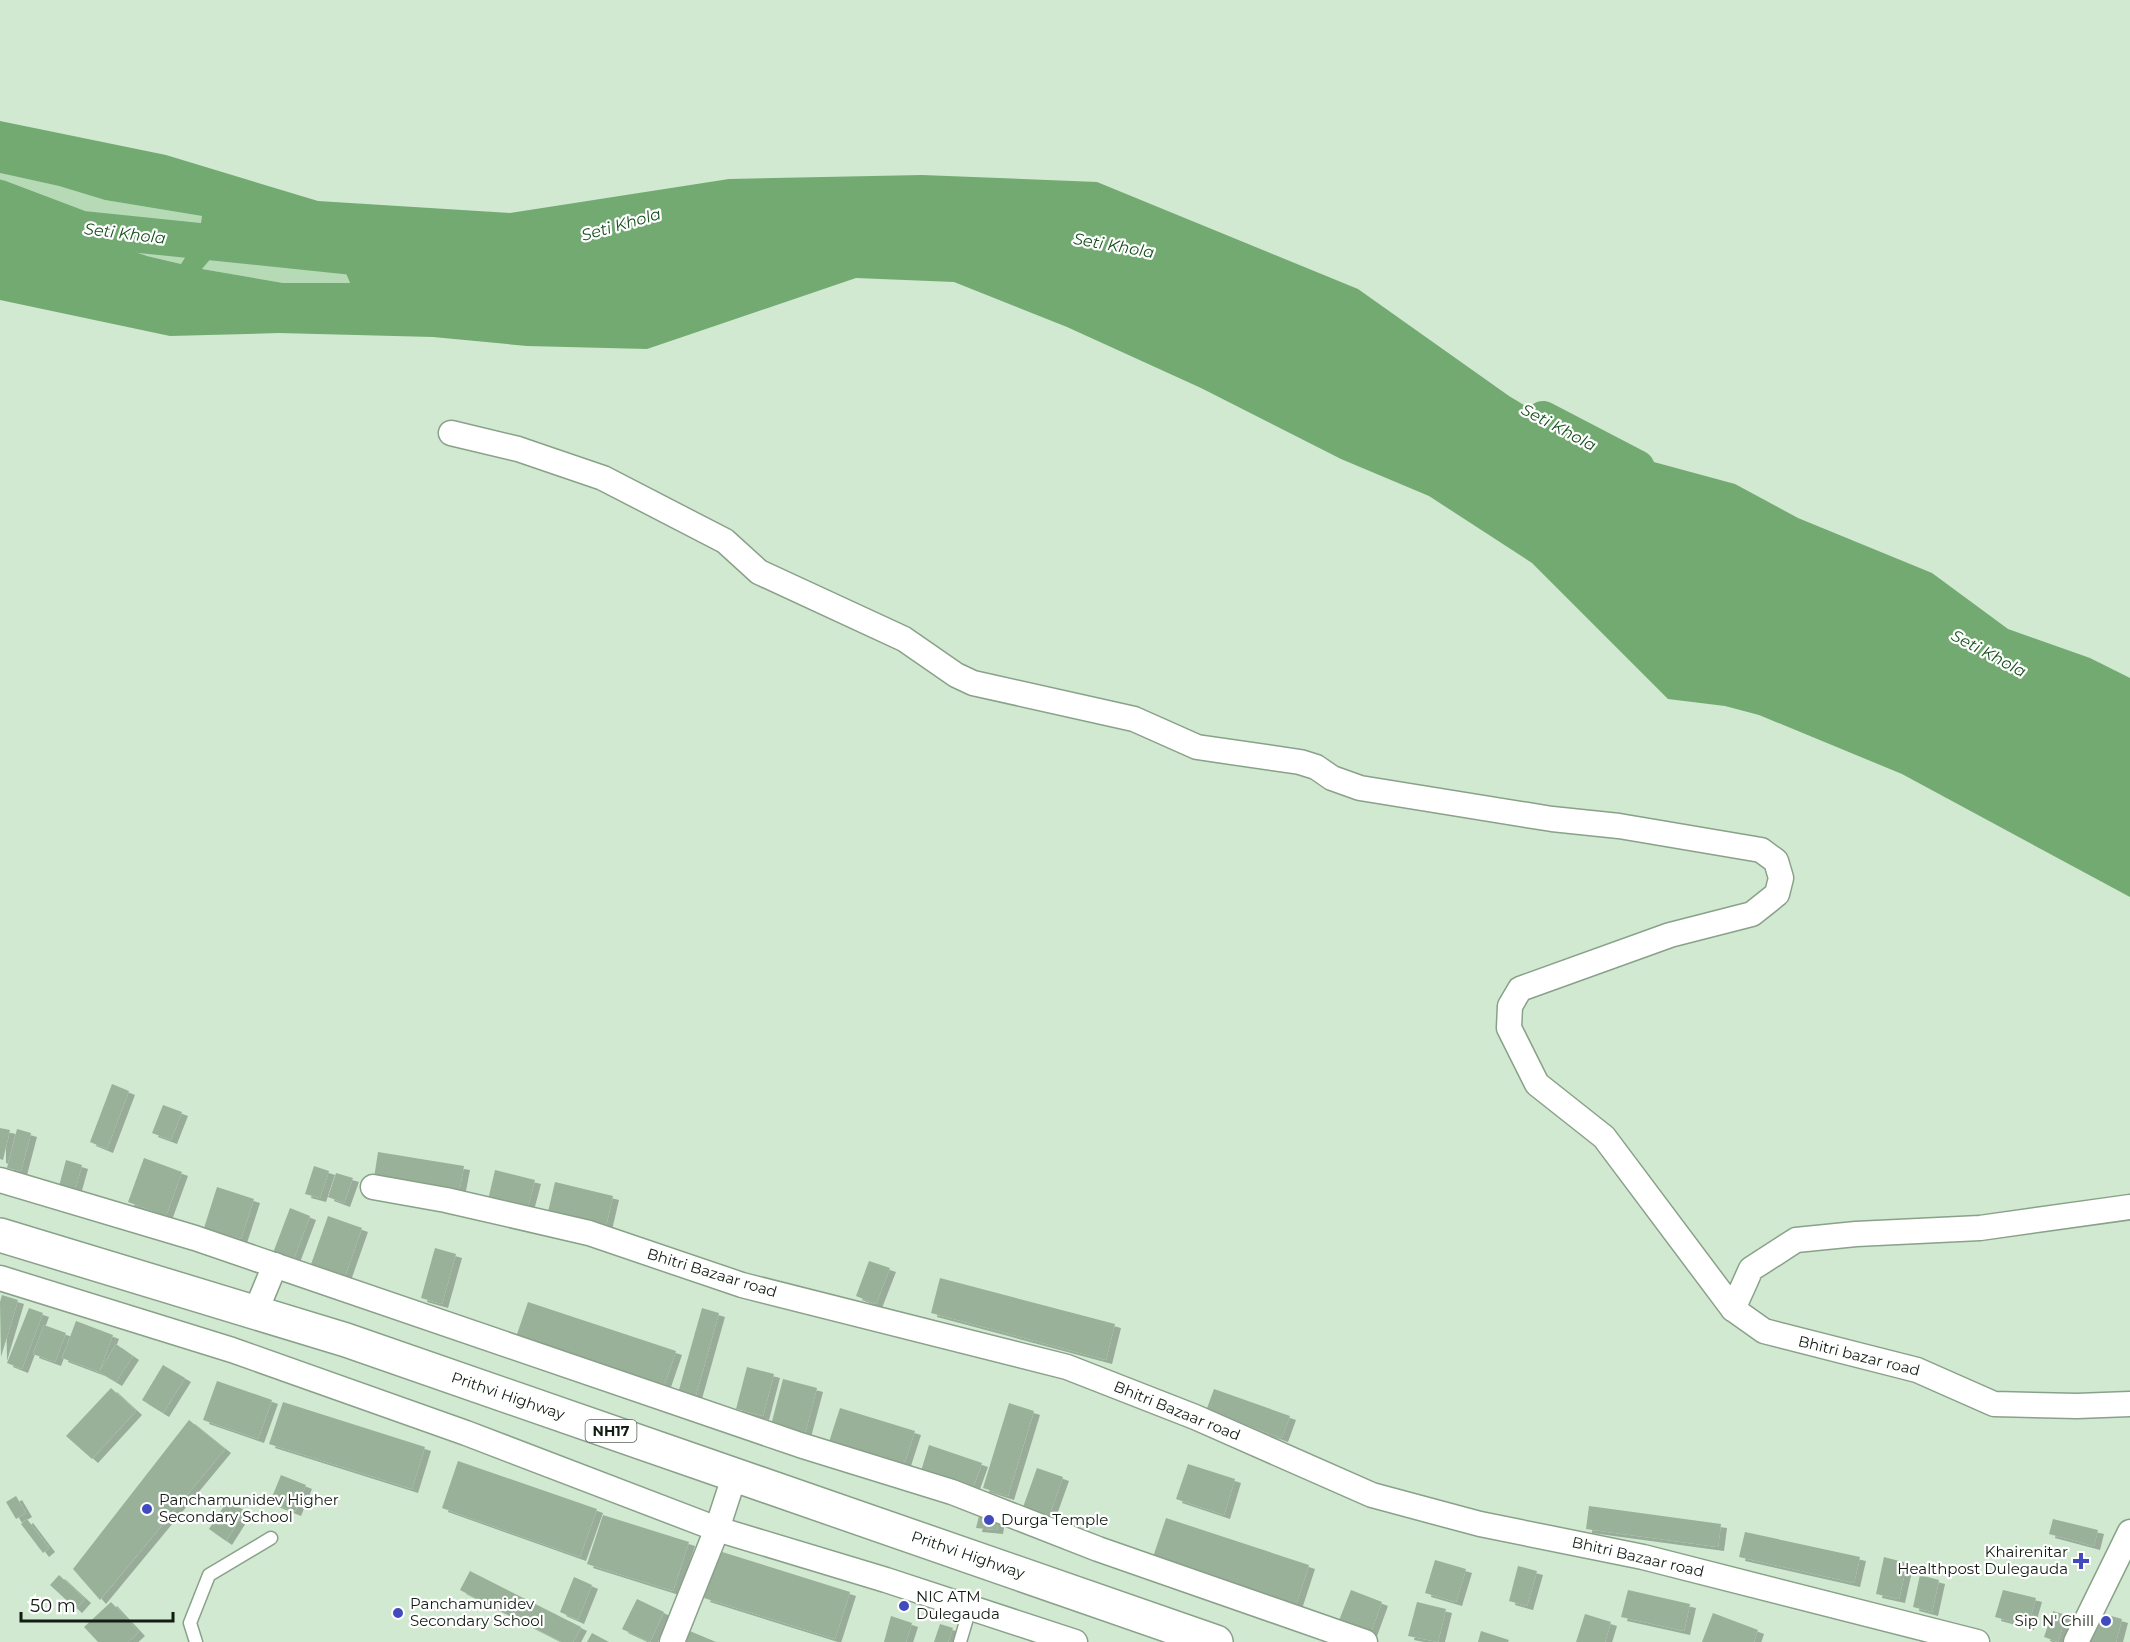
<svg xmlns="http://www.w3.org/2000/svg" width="2130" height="1642" viewBox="0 0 2130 1642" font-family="Montserrat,sans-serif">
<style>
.green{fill:#b6dab5}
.water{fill:#72aa72;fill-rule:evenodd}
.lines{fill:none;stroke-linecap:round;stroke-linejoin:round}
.river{stroke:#72aa72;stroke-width:36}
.building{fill:#99b199;filter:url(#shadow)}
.lane-casing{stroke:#8aa189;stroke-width:15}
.street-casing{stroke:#8aa189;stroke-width:27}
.highway-casing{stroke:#8aa189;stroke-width:36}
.lane{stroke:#fff;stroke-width:12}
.street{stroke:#fff;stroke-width:24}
.highway{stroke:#fff;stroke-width:33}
.poi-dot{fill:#414abf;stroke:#fff;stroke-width:2}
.labels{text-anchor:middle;stroke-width:4.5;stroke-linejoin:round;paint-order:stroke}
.shield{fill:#fff;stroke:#5a615a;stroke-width:1.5}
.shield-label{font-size:14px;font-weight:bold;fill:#141d14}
.street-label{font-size:15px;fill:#141d14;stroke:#fff}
.poi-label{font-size:15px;fill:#141d14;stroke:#fff;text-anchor:start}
.water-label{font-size:16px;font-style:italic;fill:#15501b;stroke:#fff}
</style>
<defs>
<filter id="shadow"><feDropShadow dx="6" dy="4" stdDeviation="0" flood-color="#0004"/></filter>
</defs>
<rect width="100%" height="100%" fill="#d0e9d0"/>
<g class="green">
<path d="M0,173L59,186L105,200L202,216L199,236L182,264L147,256L46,221L0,179Z"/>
<path d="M277,235L340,256L350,284L283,283L202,269L229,237Z"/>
</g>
<path class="water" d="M0,121L166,155L318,201L510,213L729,179L922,175L1097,182L1358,289L1509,396L1591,445L1735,484L1798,518L1932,573L2008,629L2090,658L2130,678V897L1902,774L1759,715L1725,706L1668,699L1532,563L1429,496L1341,459L1201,388L1067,327L954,282L856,278L647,349L527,346L433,337L279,333L170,336L0,300V179L46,221L147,256L181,264L199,236L202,216L105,200L59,186L0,173ZM277,235L339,256L350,283H283L202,269L229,237Z"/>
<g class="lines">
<g class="river">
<path d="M0,198L82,229L383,260"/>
<path d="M1543,419L1637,468"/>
</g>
</g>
<g class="building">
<path d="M112,1084L129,1091L107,1149L90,1142Z"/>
<path d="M163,1105L182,1112L171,1140L152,1133Z"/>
<path d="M0,1128L10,1130L3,1160L0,1159Z"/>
<path d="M17,1129L31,1133L21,1171L7,1168Z"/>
<path d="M378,1152L464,1166L459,1192L374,1178Z"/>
<path d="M144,1158L182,1172L166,1216L128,1202Z"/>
<path d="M66,1160L82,1165L75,1190L59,1186Z"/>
<path d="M314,1166L329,1171L320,1198L305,1194Z"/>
<path d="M495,1170L535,1180L527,1210L488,1200Z"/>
<path d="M336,1173L353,1178L344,1203L328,1197Z"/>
<path d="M555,1182L613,1196L606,1226L548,1212Z"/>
<path d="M217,1187L254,1199L241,1239L204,1228Z"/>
<path d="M290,1208L310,1216L293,1261L273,1253Z"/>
<path d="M328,1216L362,1228L343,1282L309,1270Z"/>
<path d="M435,1248L456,1254L442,1304L421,1298Z"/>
<path d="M869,1261L890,1268L876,1304L856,1296Z"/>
<path d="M940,1278L1115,1324L1106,1360L931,1313Z"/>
<path d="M2,1295L18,1300L1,1357L0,1302Z"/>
<path d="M528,1302L676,1351L663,1389L515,1340Z"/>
<path d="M29,1308L43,1313L22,1369L7,1363Z"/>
<path d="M702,1308L719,1313L694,1402L677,1397Z"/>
<path d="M76,1321L113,1335L99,1372L116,1344L133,1356L116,1382L99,1372L62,1358Z"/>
<path d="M44,1325L66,1333L55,1362L33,1354Z"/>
<path d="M163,1365L185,1378L163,1413L142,1400Z"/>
<path d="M747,1367L774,1374L763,1416L736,1409Z"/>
<path d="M783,1379L817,1388L804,1437L770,1429Z"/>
<path d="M217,1381L272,1400L258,1439L203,1420Z"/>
<path d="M111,1388L136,1411L92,1459L66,1436Z"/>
<path d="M1214,1389L1290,1416L1282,1438L1206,1411Z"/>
<path d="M283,1402L425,1447L412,1489L269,1444Z"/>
<path d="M1009,1403L1034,1411L1008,1496L983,1488Z"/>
<path d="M840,1408L915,1431L904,1465L829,1442Z"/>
<path d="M189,1420L225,1449L100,1600L73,1569Z"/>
<path d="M929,1445L982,1463L973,1488L921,1471Z"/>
<path d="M458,1461L597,1509L580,1557L442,1508Z"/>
<path d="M1188,1464L1235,1479L1224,1515L1176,1499Z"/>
<path d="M1037,1468L1063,1477L1048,1519L1022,1510Z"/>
<path d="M281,1475L306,1485L295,1512L270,1502Z"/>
<path d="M16,1496L26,1513L16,1519L6,1502Z"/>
<path d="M228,1500L245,1511L226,1541L209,1529Z"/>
<path d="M1589,1506L1721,1524L1718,1547L1586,1529Z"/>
<path d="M980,1512H1000L997,1530L976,1528Z"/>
<path d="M603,1515L689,1542L673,1591L587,1564Z"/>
<path d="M1166,1518L1309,1565L1296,1605L1153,1557Z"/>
<path d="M27,1519L49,1548L43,1553L21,1524Z"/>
<path d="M2053,1519L2098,1530L2094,1546L2049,1534Z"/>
<path d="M1745,1532L1860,1557L1854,1583L1739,1557Z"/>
<path d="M719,1551L850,1592L835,1639L704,1598Z"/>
<path d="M1884,1557L1907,1563L1899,1599L1876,1594Z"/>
<path d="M1435,1560L1466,1569L1456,1602L1425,1593Z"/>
<path d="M1518,1566L1537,1571L1527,1606L1509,1601Z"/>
<path d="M470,1571L581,1627L573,1642H562L460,1590Z"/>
<path d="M59,1575L85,1599L76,1609L50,1585Z"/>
<path d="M1920,1575L1939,1580L1932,1612L1913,1607Z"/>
<path d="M574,1577L592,1585L578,1620L560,1612Z"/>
<path d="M1351,1590L1382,1602L1370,1635L1338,1623Z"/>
<path d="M1628,1590L1690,1604L1684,1631L1621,1617Z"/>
<path d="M2003,1590L2036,1598L2028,1626L1995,1617Z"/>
<path d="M637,1599L664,1612L650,1642L622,1629Z"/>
<path d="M111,1602L139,1632L128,1642H98L84,1627Z"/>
<path d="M1417,1602L1446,1609L1438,1642L1408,1636Z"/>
<path d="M2053,1611L2066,1615L2058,1642L2044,1637Z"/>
<path d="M2097,1612L2122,1619L2116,1642H2089Z"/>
<path d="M1713,1613L1758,1630L1754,1642H1702Z"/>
<path d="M1585,1614L1611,1622L1605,1642H1576Z"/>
<path d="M891,1616L912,1623L906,1642H884Z"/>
<path d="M940,1624L953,1628L948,1642H934Z"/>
<path d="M685,1629L716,1642H680Z"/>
<path d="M1481,1631L1509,1640L1508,1642H1478Z"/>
<path d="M592,1633L609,1642H587Z"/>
</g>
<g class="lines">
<g class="lane-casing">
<g id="lane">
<path d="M196,1642L190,1623L209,1575L271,1538"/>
<path d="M960,1642L970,1608"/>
</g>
</g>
<g class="street-casing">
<g id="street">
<path d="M451,433L518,449L603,478L725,541L759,572L904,639L956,675L973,683L1134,719L1197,747L1300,762L1316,767L1332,778L1360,788L1552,819L1619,826L1761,850L1776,861L1781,878L1777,894L1752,914L1670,935L1520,989L1510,1006L1509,1028L1537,1084L1604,1137L1733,1309L1751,1269L1796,1240L1856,1234L1980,1228L2130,1207"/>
<path d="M0,1180L195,1238L800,1445L952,1492L1098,1549L1365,1642"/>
<path d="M373,1187L446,1200L589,1233L742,1285L1067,1367L1195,1417L1372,1495L1480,1524L1643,1557L1977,1642"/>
<path d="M0,1278L232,1350L466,1433L717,1529L886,1580L1075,1642"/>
<path d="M1733,1309L1764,1331L1917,1370L1994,1404L2077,1406L2130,1404"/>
<path d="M255,1313L275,1265"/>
<path d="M672,1642L717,1529L735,1474"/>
<path d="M2076,1642L2130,1532"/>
</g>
</g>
<g class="highway-casing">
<path id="highway" d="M0,1235L346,1340L1216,1642"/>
</g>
<use href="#lane" class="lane"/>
<use href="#street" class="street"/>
<use href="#highway" class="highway"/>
</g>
<g class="poi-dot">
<circle cx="147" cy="1509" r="6"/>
<circle cx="989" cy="1520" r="6"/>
<path d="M2078 1552h6v6h6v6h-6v6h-6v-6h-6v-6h6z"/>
<circle cx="904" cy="1606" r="6"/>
<circle cx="398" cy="1613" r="6"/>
<circle cx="2106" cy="1621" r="6"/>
</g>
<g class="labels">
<rect class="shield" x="585.5" y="1420" width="51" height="22" rx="4.5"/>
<g class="shield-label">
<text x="611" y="1436">NH17</text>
</g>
<g class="street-label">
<text transform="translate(712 1273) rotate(17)" y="5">Bhitri Bazaar road</text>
<text transform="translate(1859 1356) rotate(14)" y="5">Bhitri bazar road</text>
<text transform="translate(508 1396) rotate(19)" y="5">Prithvi Highway</text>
<text transform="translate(1177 1411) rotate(22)" y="5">Bhitri Bazaar road</text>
<text transform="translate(968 1555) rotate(19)" y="5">Prithvi Highway</text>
<text transform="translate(1638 1557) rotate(13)" y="5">Bhitri Bazaar road</text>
</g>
<g class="poi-label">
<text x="159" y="1505">Panchamunidev Higher<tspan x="159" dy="17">Secondary School</tspan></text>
<text x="1001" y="1525">Durga Temple</text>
<text x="2068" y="1557" text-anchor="end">Khairenitar<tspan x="2068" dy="17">Healthpost Dulegauda</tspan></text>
<text x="916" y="1602">NIC ATM<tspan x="916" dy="17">Dulegauda</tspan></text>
<text x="410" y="1609">Panchamunidev<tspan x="410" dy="17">Secondary School</tspan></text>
<text x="2094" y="1626" text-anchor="end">Sip N' Chill</text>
</g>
<g class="water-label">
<text transform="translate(621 224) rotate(-16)" y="6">Seti Khola</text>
<text transform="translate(125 233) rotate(7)" y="6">Seti Khola</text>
<text transform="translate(1114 245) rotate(10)" y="6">Seti Khola</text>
<text transform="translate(1559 427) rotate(28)" y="6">Seti Khola</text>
<text transform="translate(1989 653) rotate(28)" y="6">Seti Khola</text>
</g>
</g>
<path d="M21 1612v9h152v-9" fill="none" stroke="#141d14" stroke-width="3"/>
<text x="30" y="1612" font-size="18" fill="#141d14" stroke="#ffffff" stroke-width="4.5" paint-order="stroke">50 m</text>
</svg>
